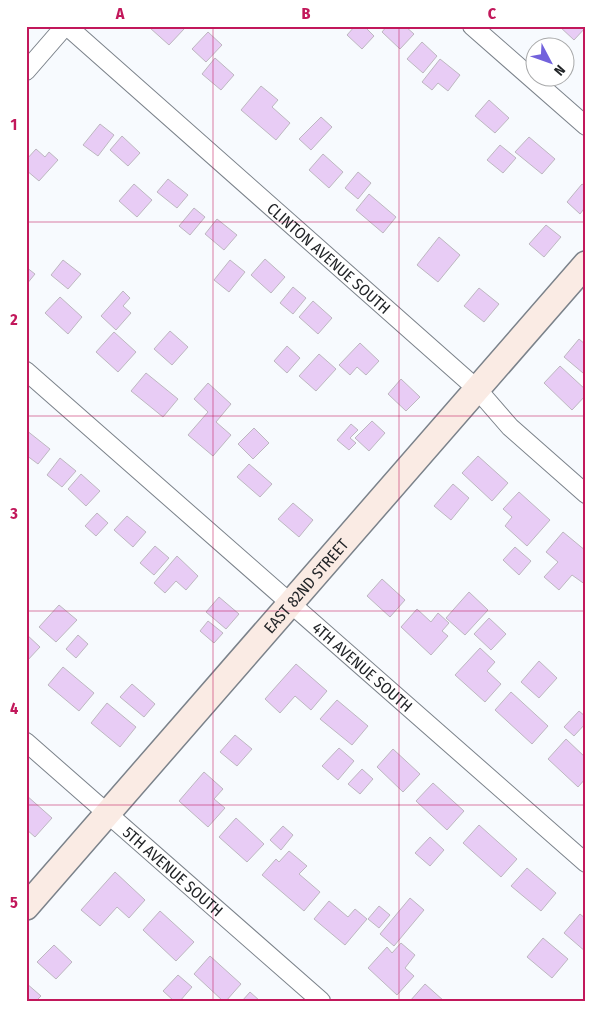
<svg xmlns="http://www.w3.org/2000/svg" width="612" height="1027" viewBox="0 0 612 1027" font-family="'Fira Sans Condensed',sans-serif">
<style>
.building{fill:#e8ccf5;stroke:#bdb7c0}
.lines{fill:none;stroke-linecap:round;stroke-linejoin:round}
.street-casing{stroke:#7b828a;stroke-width:20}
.secondary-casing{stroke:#7b828a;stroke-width:28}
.street{stroke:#fff;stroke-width:18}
.secondary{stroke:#faebe4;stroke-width:25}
.grid{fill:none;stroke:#c2185b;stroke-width:1;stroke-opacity:0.55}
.labels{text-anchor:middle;stroke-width:5;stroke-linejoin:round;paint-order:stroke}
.street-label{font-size:16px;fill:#222528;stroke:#fff}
.neatline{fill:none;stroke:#c2185b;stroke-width:2}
.grid-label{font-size:16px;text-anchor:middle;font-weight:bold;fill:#c2185b}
</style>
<rect width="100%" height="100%" fill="#f7fafe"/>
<g class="building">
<path d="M152,26H181L184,29L169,45L150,28Z"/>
<path d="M355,26H364L374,36L362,49L347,35Z"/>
<path d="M387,26H405L414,34L400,49L382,32Z"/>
<path d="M559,26H586V27L574,40Z"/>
<path d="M208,32L222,45L206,62L192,49Z"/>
<path d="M422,42L437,56L423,73L407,59Z"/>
<path d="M215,58L234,75L221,90L202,74Z"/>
<path d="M440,59L460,75L448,91L438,83L432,90L422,82Z"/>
<path d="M261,86L278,100L272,107L290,123L276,140L241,110Z"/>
<path d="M489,100L509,118L495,133L475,116Z"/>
<path d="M321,117L332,127L311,150L299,139Z"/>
<path d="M100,124L114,135L98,156L83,145Z"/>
<path d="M122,136L140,153L128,166L110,150Z"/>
<path d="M529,137L555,159L542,174L515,152Z"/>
<path d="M500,145L516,158L503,173L487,160Z"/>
<path d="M36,149L45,157L49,152L58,160L39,181L26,170V160Z"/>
<path d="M323,154L343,172L329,188L309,170Z"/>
<path d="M358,172L371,183L358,199L345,188Z"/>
<path d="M168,179L188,195L177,208L157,192Z"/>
<path d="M134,184L152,200L137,217L119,201Z"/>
<path d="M582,184L586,187V206L580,214L567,202Z"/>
<path d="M369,194L396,217L383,233L356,210Z"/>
<path d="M194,208L205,217L190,235L179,226Z"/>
<path d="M217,219L237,235L224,250L205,234Z"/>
<path d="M546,225L561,237L544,257L529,244Z"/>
<path d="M439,237L460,255L438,282L417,265Z"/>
<path d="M265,259L285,277L271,293L251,275Z"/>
<path d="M63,260L81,274L68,289L51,275Z"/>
<path d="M230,260L245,272L229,292L214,280Z"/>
<path d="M26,267L35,274L26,285Z"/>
<path d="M293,287L306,298L293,314L280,303Z"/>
<path d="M479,288L499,304L484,322L464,306Z"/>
<path d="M123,291L130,298L123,306L131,313L116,330L101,316Z"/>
<path d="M60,297L82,317L68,334L45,313Z"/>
<path d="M313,301L332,318L318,334L299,317Z"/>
<path d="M170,331L188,347L172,365L154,349Z"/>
<path d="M114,332L136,352L118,372L96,352Z"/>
<path d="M579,339L586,345V369L583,373L564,357Z"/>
<path d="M360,343L379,361L366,375L357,367L350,375L339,365Z"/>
<path d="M287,346L300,358L287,373L274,361Z"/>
<path d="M319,354L336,369L316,391L299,376Z"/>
<path d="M560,366L586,390V395L572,410L544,383Z"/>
<path d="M146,373L178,399L163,417L131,391Z"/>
<path d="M401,379L420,397L406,411L388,394Z"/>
<path d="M208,383L231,404L216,422L231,435L213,456L188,435L208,412L194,399Z"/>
<path d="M372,421L385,433L369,451L355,438Z"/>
<path d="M351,424L358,430L350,438L356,443L349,450L337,440Z"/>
<path d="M254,428L269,443L253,459L238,444Z"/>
<path d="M26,430L50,449L38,464L26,455Z"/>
<path d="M478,456L508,483L492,501L462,473Z"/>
<path d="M60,458L76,471L62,487L47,475Z"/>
<path d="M249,464L272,484L260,497L237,477Z"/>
<path d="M81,474L100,491L86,506L68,489Z"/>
<path d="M453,484L469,498L451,520L434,506Z"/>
<path d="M519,492L550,520L527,546L505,526L512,517L503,509Z"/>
<path d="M293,503L313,520L299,537L278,519Z"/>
<path d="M97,513L108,523L96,536L85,526Z"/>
<path d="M127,516L146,532L133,547L114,530Z"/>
<path d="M563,532L586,551V585L572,575L559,590L544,577L558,562L546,552Z"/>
<path d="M155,546L169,558L154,575L140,563Z"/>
<path d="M515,547L531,561L519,575L503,560Z"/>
<path d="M177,556L198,576L186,590L176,581L165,593L154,583Z"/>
<path d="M382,579L405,600L390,617L367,596Z"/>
<path d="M469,592L488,610L465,635L446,618Z"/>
<path d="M219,597L239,614L226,629L206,612Z"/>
<path d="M59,605L77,620L56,642L39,627Z"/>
<path d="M417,609L431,622L438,613L449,623L442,631L448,636L431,655L401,627Z"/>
<path d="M489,618L506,634L491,650L474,634Z"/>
<path d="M208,621L223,633L214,643L200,631Z"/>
<path d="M26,634L40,647L26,662Z"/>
<path d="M78,635L88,644L76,658L66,649Z"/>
<path d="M480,648L495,662L487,671L501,684L485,702L455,675Z"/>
<path d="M539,661L557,678L539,698L521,682Z"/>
<path d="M296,664L327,691L311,710L295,696L280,713L265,699Z"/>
<path d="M63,667L94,693L79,711L48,685Z"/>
<path d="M132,684L155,704L144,717L120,697Z"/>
<path d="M511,692L548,726L532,744L495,710Z"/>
<path d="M337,700L368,726L352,745L320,719Z"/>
<path d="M107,703L136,727L120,747L91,723Z"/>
<path d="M579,711L586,717V723L574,736L564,727Z"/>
<path d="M235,735L252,749L237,766L220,752Z"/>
<path d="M566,739L586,758V778L578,787L548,759Z"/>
<path d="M339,748L354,761L338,780L322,766Z"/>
<path d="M393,749L420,774L403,792L377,767Z"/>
<path d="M362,769L373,779L360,794L348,784Z"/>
<path d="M204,772L223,789L214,799L225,808L208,827L179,801Z"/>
<path d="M433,783L464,811L447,830L416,801Z"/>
<path d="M26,795L52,818L35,837L26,829Z"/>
<path d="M236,818L264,844L247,862L219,837Z"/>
<path d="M479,825L517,859L501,877L463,843Z"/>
<path d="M283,826L293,835L281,850L270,840Z"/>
<path d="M430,837L444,850L430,866L415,853Z"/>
<path d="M289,851L307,866L299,874L320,892L304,911L262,875L276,859L279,862Z"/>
<path d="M527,868L556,893L541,911L511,886Z"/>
<path d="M115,872L145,900L129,918L117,907L100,926L81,910Z"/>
<path d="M410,898L424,910L394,946L380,934Z"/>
<path d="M329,901L348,917L355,909L367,919L345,945L314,919Z"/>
<path d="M379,906L390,915L379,928L368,919Z"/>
<path d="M160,911L194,942L176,961L143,930Z"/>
<path d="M580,914L586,919V952L564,933Z"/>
<path d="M543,938L568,959L552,978L527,957Z"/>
<path d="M401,943L415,955L405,968L414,976L397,995L368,968L387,947L392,953Z"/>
<path d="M54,945L72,962L56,979L37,962Z"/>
<path d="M210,956L241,984L226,1001H223L194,974Z"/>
<path d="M178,975L192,987L180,1001H174L163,991Z"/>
<path d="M26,983L41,996L36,1001H26Z"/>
<path d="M425,984L444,1001H410Z"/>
<path d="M250,992L260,1001H242Z"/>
</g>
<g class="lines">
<g class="street-casing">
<g id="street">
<path id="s1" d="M67,26L477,389L510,427L586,494"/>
<path d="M472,26L586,126"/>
<path d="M26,71L65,26"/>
<path id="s2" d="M26,371L586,863"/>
<path id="s3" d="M26,742L321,1001"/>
</g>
</g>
<g class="secondary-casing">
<g id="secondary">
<path id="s4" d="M26,907L586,264"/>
</g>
</g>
<use href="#street" class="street"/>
<use href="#secondary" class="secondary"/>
</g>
<path class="grid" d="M213,26V1001M399,26V1001M26,222H586M26,416H586M26,611H586M26,805H586"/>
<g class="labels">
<g class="street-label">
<text dy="6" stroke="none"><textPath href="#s1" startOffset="350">CLINTON AVENUE SOUTH</textPath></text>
<text dy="6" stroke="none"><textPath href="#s4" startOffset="426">EAST 82ND STREET</textPath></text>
<text dy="6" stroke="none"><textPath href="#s2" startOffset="448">4TH AVENUE SOUTH</textPath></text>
<text dy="6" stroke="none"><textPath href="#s3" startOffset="196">5TH AVENUE SOUTH</textPath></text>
</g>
</g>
<rect width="612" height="1027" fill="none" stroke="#ffffff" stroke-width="55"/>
<g transform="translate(550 62) rotate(131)"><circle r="24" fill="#ffffff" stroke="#a7a8a9"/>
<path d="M0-4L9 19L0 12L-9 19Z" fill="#7262dc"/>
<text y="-8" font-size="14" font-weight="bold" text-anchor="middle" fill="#222528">N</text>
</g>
<rect x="28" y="28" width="556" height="972" class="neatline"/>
<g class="grid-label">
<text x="120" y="19">A</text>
<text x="306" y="19">B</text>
<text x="492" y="19">C</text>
<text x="14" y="130">1</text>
<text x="14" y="325">2</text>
<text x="14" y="519">3</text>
<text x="14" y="714">4</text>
<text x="14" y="908">5</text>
</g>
</svg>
